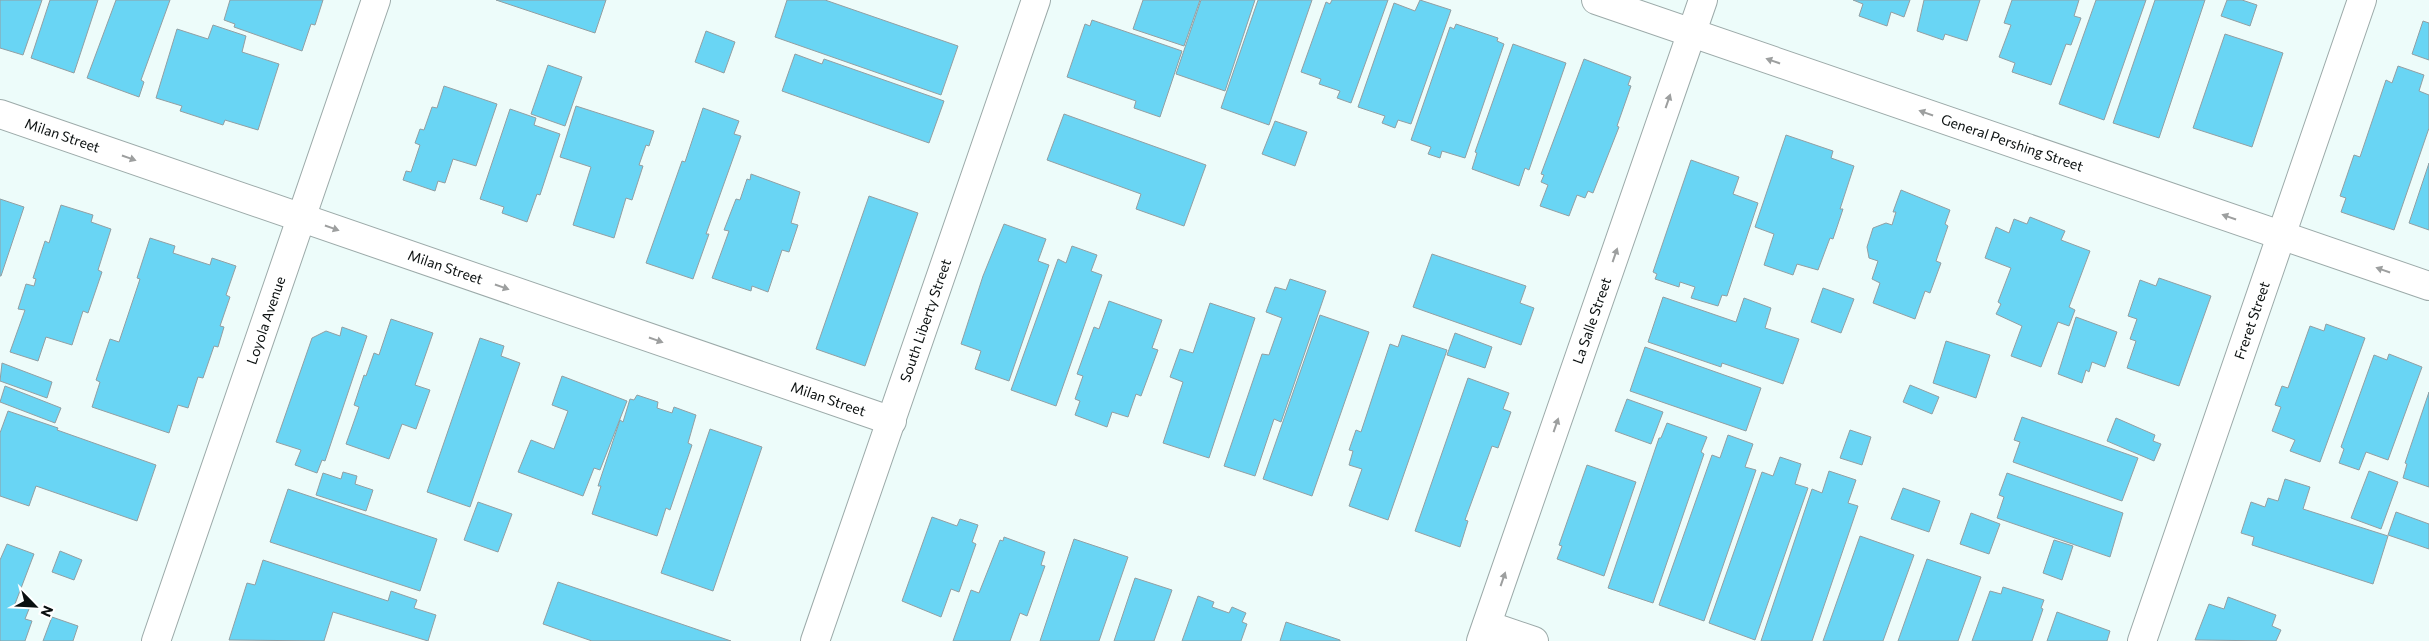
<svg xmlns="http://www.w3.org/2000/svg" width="2429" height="641" viewBox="0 0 2429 641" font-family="Commissioner,sans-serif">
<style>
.building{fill:#69d5f4;stroke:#929fa3}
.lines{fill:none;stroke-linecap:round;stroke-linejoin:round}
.street-casing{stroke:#9caaa9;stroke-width:30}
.street{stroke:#fff;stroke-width:28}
.oneway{fill:#9d9f9f}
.labels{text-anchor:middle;stroke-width:4;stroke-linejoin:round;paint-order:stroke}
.street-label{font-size:14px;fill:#0a0f0f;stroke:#fff}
</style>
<rect width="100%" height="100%" fill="#edfcfa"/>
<g class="building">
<path d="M0,0H42L23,55L0,48Z"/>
<path d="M50,0H98L74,73L31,58Z"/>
<path d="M116,0H170L141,80L144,82L139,97L87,78Z"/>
<path d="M230,0H323L315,25L311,24L302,51L234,27L235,24L224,20Z"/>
<path d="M496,0H606L595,33Z"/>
<path d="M787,0H825L958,46L941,95L775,37Z"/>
<path d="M1143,0H1200L1184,46L1133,29Z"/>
<path d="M1201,0H1255L1225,91L1176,74Z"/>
<path d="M1258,0H1312L1269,125L1221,108Z"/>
<path d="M1332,0H1388L1351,103L1337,98L1340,91L1319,84L1321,79L1301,72L1326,2L1330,4Z"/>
<path d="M1420,0L1451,10L1411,124L1398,120L1395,128L1382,123L1385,116L1358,107L1394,3L1415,11Z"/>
<path d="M1853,0H1910L1904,17L1891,12L1887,26L1859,16L1863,4Z"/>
<path d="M1924,0H1980L1967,41L1945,34L1943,40L1917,31Z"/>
<path d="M2012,0H2079L2074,16L2081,18L2071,45L2066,44L2051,85L2012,72L2015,63L1999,57L2011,25L2004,23Z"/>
<path d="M2096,0H2146L2104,120L2059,104Z"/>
<path d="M2155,0H2205L2159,138L2113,123Z"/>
<path d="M2227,0H2242L2257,5L2250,26L2221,16Z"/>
<path d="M1092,20L1182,51L1160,117L1134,108L1136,101L1067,77L1085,24L1090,26Z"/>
<path d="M2423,21L2429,23V60L2412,54Z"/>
<path d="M1456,24L1498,38L1497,41L1504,44L1465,158L1442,151L1440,158L1428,154L1431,147L1411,140L1450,27L1454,29Z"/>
<path d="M213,25L246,36L242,52L279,64L258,130L225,120L223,125L180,111L182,106L156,98L177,29L208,39Z"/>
<path d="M706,31L735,42L724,73L695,62Z"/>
<path d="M2225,34L2283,53L2252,147L2193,128Z"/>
<path d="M1513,44L1566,63L1529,170L1525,168L1519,186L1472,169L1477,153L1475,152Z"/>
<path d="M795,54L822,64L824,59L944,101L929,143L782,91Z"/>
<path d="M1584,59L1631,77L1628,85L1631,86L1617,126L1619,127L1593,193L1588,191L1585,198L1577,195L1569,216L1540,206L1548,185L1541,182L1544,175L1541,174Z"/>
<path d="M548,65L582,77L565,126L531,114Z"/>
<path d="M2398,66L2424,75L2419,91L2429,95V128L2394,230L2341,212L2346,198L2340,196L2354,155L2360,157L2386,80L2392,83Z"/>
<path d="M444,86L497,104L476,166L453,159L445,183L438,181L435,191L403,180L406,171L411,172L420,145L415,143L420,129L424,130L432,107L437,108Z"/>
<path d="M576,106L654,131L649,146L646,145L639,165L643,166L632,200L626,198L614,238L573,225L591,167L560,157Z"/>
<path d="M703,108L739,121L734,134L741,136L706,234H709L693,279L646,263L682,161L685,162Z"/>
<path d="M510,109L536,118L534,125L560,134L540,195L537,194L527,222L502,213L504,207L480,199Z"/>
<path d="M1064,114L1206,165L1184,226L1136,209L1141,194L1047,160Z"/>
<path d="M1275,121L1307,132L1295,166L1262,154Z"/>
<path d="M1786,135L1833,151L1831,158L1854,166L1840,209H1843L1833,239L1830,238L1818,270L1797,264L1793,275L1764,265L1774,234L1755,227Z"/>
<path d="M1691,160L1739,177L1733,194L1758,203L1727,296L1722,295L1718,306L1691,298L1695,287L1680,282L1679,287L1655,279L1657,274L1653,272Z"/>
<path d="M2429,163V230L2409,223Z"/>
<path d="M751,174L800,192L791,223L798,225L789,252L782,250L768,292L752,286L751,291L712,278L729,231L724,230L736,199L740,200L747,179L750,180Z"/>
<path d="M1901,190L1950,210L1945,224L1948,226L1936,261L1941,263L1930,293L1925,291L1915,319L1873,303L1880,283L1872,279L1878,261L1869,258L1867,247L1873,228L1886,223L1892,225L1896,212H1893Z"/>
<path d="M869,196L918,213L865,366L816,349Z"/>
<path d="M0,199L24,207L1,276H0Z"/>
<path d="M61,205L93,215L91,222L111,229L98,270L102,272L88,313L83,311L72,345L46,337L38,361L10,352L25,310L18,309L26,284L34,286L36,279L33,278L45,241L49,243Z"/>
<path d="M2030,217L2065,231L2061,240L2090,251L2069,307L2075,310L2069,326L2058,322L2041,367L2011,356L2022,326L1996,314L2001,304L1998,302L2011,268L1985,258L1996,227L2009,233L2014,219L2027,224Z"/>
<path d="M1004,224L1046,239L1038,261L1049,265L1009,381L975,369L981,351L961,344L983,276Z"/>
<path d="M150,238L175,246L173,253L210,265L212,258L236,266L226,295L230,297L220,326L224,327L218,347L214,346L203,378L198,377L188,408L178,405L169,433L92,407L100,382L96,380L110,339L119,342L140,279L137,278Z"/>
<path d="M1072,246L1097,255L1091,271L1102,275L1056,406L1011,390L1058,259L1066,263Z"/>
<path d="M1432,254L1526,286L1520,303L1534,308L1521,345L1413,307Z"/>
<path d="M2159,278L2211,296L2179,386L2127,368L2136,341L2130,339L2137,319L2128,316L2140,280L2156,286Z"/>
<path d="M1290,279L1326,291L1281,422L1274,419L1255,476L1224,466L1262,354L1269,355L1282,318L1266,312L1275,287L1286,290Z"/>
<path d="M1823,288L1854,299L1841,333L1811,322Z"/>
<path d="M1663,297L1736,322L1744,298L1771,308L1765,328L1799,339L1783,384L1722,363L1721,367L1648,342Z"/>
<path d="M1109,301L1162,320L1152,348L1158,350L1141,396L1136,394L1128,417L1112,412L1107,427L1075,415L1080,401L1075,399L1083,376L1077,374L1094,327L1099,329Z"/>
<path d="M1210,303L1255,318L1209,458L1163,443L1183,382L1170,377L1180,349L1193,353Z"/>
<path d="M1320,315L1369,332L1312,496L1263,479Z"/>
<path d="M2076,317L2117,332L2105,367L2092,362L2089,372L2086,370L2082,383L2058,374Z"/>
<path d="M391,319L433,333L415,385L430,390L416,429L402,424L389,459L346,444L359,407L354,405L364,375L366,376L374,353L379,355Z"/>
<path d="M2326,324L2365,338L2320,462L2290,451L2295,440L2272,431L2281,407L2275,405L2282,386L2288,388L2310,326L2324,331Z"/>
<path d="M342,327L367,336L325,461L322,460L317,473L295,465L301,450L276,442L312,338L326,331L340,336Z"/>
<path d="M1455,333L1492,347L1485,368L1447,355Z"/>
<path d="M1402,335L1447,350L1388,520L1349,506L1362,469L1349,465L1353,451L1349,450L1356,430L1361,432L1390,344L1398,347Z"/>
<path d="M480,338L504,346L501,356L520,363L470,507L427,492Z"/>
<path d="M1946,341L1990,355L1976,398L1933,383Z"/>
<path d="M1645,347L1761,388L1746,431L1630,391Z"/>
<path d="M2389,354L2422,367L2388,460L2366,452L2359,470L2339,463L2344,449L2341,447L2374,355L2387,360Z"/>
<path d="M2,363L52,382L47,398L0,381Z"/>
<path d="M562,376L627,401L600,470L594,468L583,496L518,472L531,440L554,449L568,411L552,405Z"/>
<path d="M1468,378L1509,393L1503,409L1511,412L1498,448L1492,446L1465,520L1468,521L1460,547L1415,531Z"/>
<path d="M1910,385L1939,397L1932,414L1903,402Z"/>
<path d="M5,386L61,408L55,423L0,402Z"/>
<path d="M2429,392V487L2403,478L2407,464L2405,463Z"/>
<path d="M637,395L658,402L657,408L672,413L674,407L696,415L688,443L692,445L670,510L666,508L657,536L592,514L601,486H598L620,420L623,422L630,399L634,400Z"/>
<path d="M1627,399L1663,412L1651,444L1615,431Z"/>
<path d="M8,411L58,428L57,430L156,465L137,521L36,486L29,506L0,496V433Z"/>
<path d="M2022,417L2138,458L2122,501L2013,462L2020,442L2014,440Z"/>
<path d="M2116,418L2155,435L2153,441L2161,444L2154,461L2107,441Z"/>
<path d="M1667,423L1707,437L1701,452L1704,454L1653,603L1608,588L1659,438H1661Z"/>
<path d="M710,429L762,447L713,591L661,573Z"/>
<path d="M1850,430L1871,437L1862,465L1840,458Z"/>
<path d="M1728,435L1753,444L1745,467L1756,470L1704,621L1659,605L1712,455L1720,458Z"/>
<path d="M1780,457L1801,464L1795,484L1808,488L1755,640L1709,623L1762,472L1773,476Z"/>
<path d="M1587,465L1636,482L1604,576L1557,559L1562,546L1559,545Z"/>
<path d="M1829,471L1856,480L1848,503L1858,506L1812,641H1761L1812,489L1822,493Z"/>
<path d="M2369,471L2398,482L2381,529L2351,518Z"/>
<path d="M343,472L357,476L355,484L373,490L366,511L316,495L323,473L341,479Z"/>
<path d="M2007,473L2123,513L2110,557L1997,518L2004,497L1999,495Z"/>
<path d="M2285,479L2310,487L2303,509L2388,536L2373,584L2252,545L2254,537L2241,533L2251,502L2265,507L2268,498L2278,501Z"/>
<path d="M1903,488L1940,501L1929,532L1891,519Z"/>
<path d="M288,489L437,539L420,591L270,542Z"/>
<path d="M478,502L512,514L498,552L464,540Z"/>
<path d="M2396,512L2429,524V549L2388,535Z"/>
<path d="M1971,513L2000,524L1989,554L1960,544Z"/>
<path d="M932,517L957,526L960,519L978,525L972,542L976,544L959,592L951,589L941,617L902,601Z"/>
<path d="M1860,536L1914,555L1883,641H1823Z"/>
<path d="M1004,537L1045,552L1041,565L1045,566L1027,616L1020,613L1010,641H953L971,590L979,593L1000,540L1003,541Z"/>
<path d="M1074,539L1128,557L1099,641H1040Z"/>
<path d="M2054,540L2073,546L2062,580L2043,573Z"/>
<path d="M7,544L34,554L15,604L29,609L25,619L32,621L25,641H0V560Z"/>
<path d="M60,551L82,560L74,580L52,572Z"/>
<path d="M1927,559L1981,577L1958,641H1898Z"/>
<path d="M263,560L388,601L391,591L417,600L414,608L436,615L428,641L333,612L324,641L229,640L247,583L255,585Z"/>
<path d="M1135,578L1172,590L1154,641H1114Z"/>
<path d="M558,582L731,641H592L543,624Z"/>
<path d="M2003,587L2044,600L2041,608L2043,609L2032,641H1972L1990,591L2001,594Z"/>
<path d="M1198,596L1214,602L1212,607L1229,613L1232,607L1246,613L1242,622L1247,624L1241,641H1182Z"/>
<path d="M2228,597L2276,615L2272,626L2281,630L2276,641L2195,640L2209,604L2224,609Z"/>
<path d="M2057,612L2110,631L2107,641H2047Z"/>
<path d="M52,617L78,626L73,641H43Z"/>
<path d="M1286,622L1340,640V641H1280Z"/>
</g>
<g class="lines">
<g class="street-casing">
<g id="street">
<path id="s1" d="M1596,0L2429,286"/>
<path id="s2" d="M0,114L892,421"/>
<path d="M1487,625L1534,641"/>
<path id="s3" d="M156,641L376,0"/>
<path id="s4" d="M815,641L1036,0"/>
<path id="s5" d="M1481,641L1703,0"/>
<path id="s6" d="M2142,641L2362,0"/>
</g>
</g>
<use href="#street" class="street"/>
</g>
<defs><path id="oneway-solid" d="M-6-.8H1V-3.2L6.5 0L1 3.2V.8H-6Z" transform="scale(1.25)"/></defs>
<g class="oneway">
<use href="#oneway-solid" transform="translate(1773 61) rotate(-161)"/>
<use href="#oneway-solid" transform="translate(1668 101) rotate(-71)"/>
<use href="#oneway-solid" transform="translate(1926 113) rotate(-161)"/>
<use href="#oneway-solid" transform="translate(129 158) rotate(19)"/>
<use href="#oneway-solid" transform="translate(2229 217) rotate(-161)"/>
<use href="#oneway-solid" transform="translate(332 228) rotate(19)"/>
<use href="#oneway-solid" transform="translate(1615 255) rotate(-71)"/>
<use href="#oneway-solid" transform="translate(2383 270) rotate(-161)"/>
<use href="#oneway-solid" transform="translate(502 287) rotate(19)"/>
<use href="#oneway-solid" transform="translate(656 340) rotate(19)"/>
<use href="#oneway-solid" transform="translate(1556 425) rotate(-71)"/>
<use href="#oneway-solid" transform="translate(1503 579) rotate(-71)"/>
</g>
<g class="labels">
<g class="street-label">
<text dy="5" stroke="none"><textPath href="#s2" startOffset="66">Milan Street</textPath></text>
<text dy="5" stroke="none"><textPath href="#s1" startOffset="440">General Pershing Street</textPath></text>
<text dy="5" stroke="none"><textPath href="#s2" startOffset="471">Milan Street</textPath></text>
<text dy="5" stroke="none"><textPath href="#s3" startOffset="339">Loyola Avenue</textPath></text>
<text dy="5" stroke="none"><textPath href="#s5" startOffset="339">La Salle Street</textPath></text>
<text dy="5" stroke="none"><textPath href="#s6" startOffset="339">Freret Street</textPath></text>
<text dy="5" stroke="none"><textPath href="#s4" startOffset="339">South Liberty Street</textPath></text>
<text dy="5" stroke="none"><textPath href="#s2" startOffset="876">Milan Street</textPath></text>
</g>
</g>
<g transform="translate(35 606) rotate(114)" stroke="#ffffff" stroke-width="4" paint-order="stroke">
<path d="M0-4L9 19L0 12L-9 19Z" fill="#0a0f0f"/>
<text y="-8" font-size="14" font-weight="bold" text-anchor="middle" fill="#0a0f0f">N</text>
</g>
</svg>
